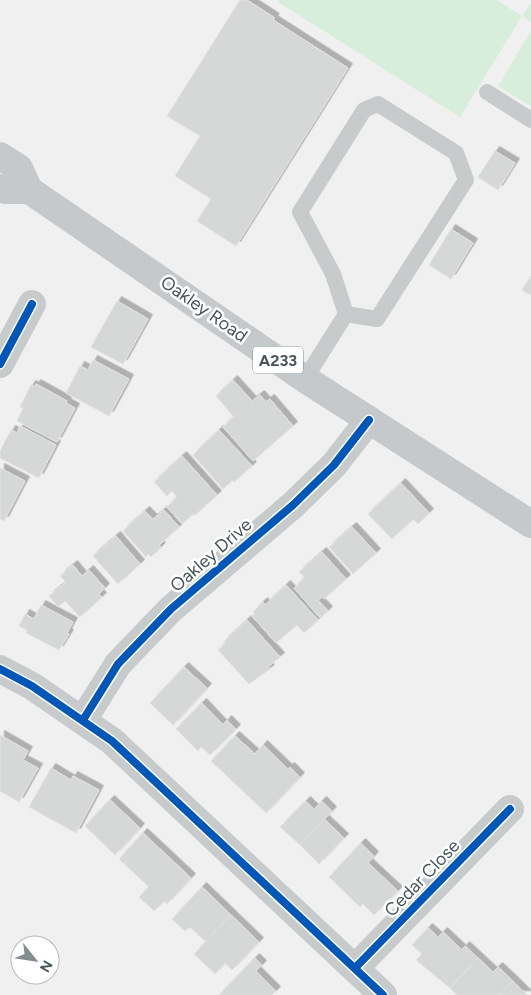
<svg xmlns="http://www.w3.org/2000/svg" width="531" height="995" viewBox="0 0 531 995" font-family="Figtree,sans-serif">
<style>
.green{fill:#d6eedb}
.building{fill:#d6d8d8;stroke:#e1e2e3;filter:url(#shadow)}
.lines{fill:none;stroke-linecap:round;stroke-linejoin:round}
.service{stroke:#c7cbcc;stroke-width:16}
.minor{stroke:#c7cbcc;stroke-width:28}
.primary{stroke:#c6c9cb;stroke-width:28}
.cycleway-casing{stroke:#fff;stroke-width:11}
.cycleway{stroke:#0057b8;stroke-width:8}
.labels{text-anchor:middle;stroke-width:5;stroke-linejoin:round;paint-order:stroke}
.shield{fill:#fff;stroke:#7f898c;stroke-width:1}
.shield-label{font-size:16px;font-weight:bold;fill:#48565b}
.street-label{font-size:18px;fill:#48565b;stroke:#fff}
</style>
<defs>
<filter id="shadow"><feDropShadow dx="4.5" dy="-4.5" stdDeviation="0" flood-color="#0004"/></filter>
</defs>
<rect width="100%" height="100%" fill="#f0f0f0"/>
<g class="green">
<path d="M279,0H496L522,16L531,3V22L522,16L460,117L278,2Z"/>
<path d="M531,31V106L498,86Z"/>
</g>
<g class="building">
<path d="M240,0H247L275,18L273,20L348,68L236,246L197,221L211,199L175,176L200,136L167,116Z"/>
<path d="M495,151L515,163L498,190L478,177Z"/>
<path d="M451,229L473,243L451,279L429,265Z"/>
<path d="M531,276V295L522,290Z"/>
<path d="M117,301L148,319L123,364L91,347Z"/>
<path d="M93,360L129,379L109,416L66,393L80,366L88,370Z"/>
<path d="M233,380L252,401L260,395L266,402L270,399L293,426L253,461L223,427L234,417L216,396Z"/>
<path d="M36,384L67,401L66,403L75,408L57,442L17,421L23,408L20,407L31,385L35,387Z"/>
<path d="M20,426L56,445L39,478L0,458V451L11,430L17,433Z"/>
<path d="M219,430L252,466L234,482L232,480L223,489L193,455Z"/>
<path d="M182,456L217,495L194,516L193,514L182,524L167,507L177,497L172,491L167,496L154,482Z"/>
<path d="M0,468L25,481L4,521L0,519Z"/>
<path d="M401,483L429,513L418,524L413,519L392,539L368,514Z"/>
<path d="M164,510L179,527L159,545L161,547L151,557L148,554L146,557L123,531L145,511L153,519Z"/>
<path d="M352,527L376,553L353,574L329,547Z"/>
<path d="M116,536L140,564L118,584L93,556Z"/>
<path d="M322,552L346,579L324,599L322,597L318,600L328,611L320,618L294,588L305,578L299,572Z"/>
<path d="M73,565L82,576L89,570L105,588L99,594L102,597L80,617L65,601L58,607L49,596L66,582L60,576Z"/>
<path d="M286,585L318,620L304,633L297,625L276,643L252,616L255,614L253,612L263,602L265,605Z"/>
<path d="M41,605L73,622L67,633L69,634L59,650L26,633L27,630L19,626L25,614L34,619Z"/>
<path d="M247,620L280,657L268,667L270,669L249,684L218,650L226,643L224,641Z"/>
<path d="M184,667L207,688L173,725L150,703Z"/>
<path d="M202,703L223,725L227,720L236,729L210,755L201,747L198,751L176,729Z"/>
<path d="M0,735L28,751L23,760L38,768L19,802L0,791Z"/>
<path d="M235,736L255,754L263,745L288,769L290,767L300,777L266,813L211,761Z"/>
<path d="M51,768L71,780L73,776L99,790L76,833L29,807Z"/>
<path d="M110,800L140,828L115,855L85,826Z"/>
<path d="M306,801L314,809L322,801L332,811L300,845L280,827Z"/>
<path d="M324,819L344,838L319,864L300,845Z"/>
<path d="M143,833L191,878L167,904L164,901L154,911L139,897L149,887L119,859Z"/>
<path d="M361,843L374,856L368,863L398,891L374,915L363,904L360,907L329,877Z"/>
<path d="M202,887L231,915L206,942L190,927L185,931L172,919Z"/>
<path d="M231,915L259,942L232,970L225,963L215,974L194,954Z"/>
<path d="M428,928L438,937L443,932L462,950L465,946L478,958L450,988L416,960L422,954L412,945Z"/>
<path d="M255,958L262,965L256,971L276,991L272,995H219Z"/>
<path d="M478,958L493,972L498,967L513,981L499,995H457L450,988Z"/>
<path d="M513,981L527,995H499Z"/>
</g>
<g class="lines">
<g class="service">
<path d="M487,92L531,120"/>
<path d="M378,104L456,153L466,180L377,319L346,314L333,274L300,212L364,110Z"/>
<path d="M305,379L346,314"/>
</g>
<g class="minor">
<path d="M0,364L32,304"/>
<path d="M0,669L32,686L112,741L383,995"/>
<path d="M83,720L118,664L171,609L293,505L334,465L369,420"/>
<path d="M355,968L510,809"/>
</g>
<g class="primary">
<path d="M0,156L19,168L29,190L305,379L531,524"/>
<path d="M0,188L5,190H29"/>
</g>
<g class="cycleway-casing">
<g id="cycleway">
<path d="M0,364L32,304"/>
<path d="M0,669L32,686L112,741L383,995"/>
<path d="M83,720L118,664L171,609L293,505L334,465L369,420"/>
<path d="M355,968L510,809"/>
</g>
</g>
<use href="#cycleway" class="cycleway"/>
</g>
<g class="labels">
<rect class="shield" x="253" y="346.5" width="50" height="27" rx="4"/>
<g class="shield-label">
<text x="278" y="366">A233</text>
</g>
<g class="street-label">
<text transform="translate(204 309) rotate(35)" y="6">Oakley Road</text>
<text transform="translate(211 555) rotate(-41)" y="6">Oakley Drive</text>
<text transform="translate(422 878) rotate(-46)" y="6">Cedar Close</text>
</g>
</g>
<g transform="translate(35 960) rotate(120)"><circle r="24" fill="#ffffff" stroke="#b6bbbd"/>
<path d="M0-4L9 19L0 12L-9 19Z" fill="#838c8f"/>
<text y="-8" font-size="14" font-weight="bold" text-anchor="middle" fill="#48565b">N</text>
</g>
</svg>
